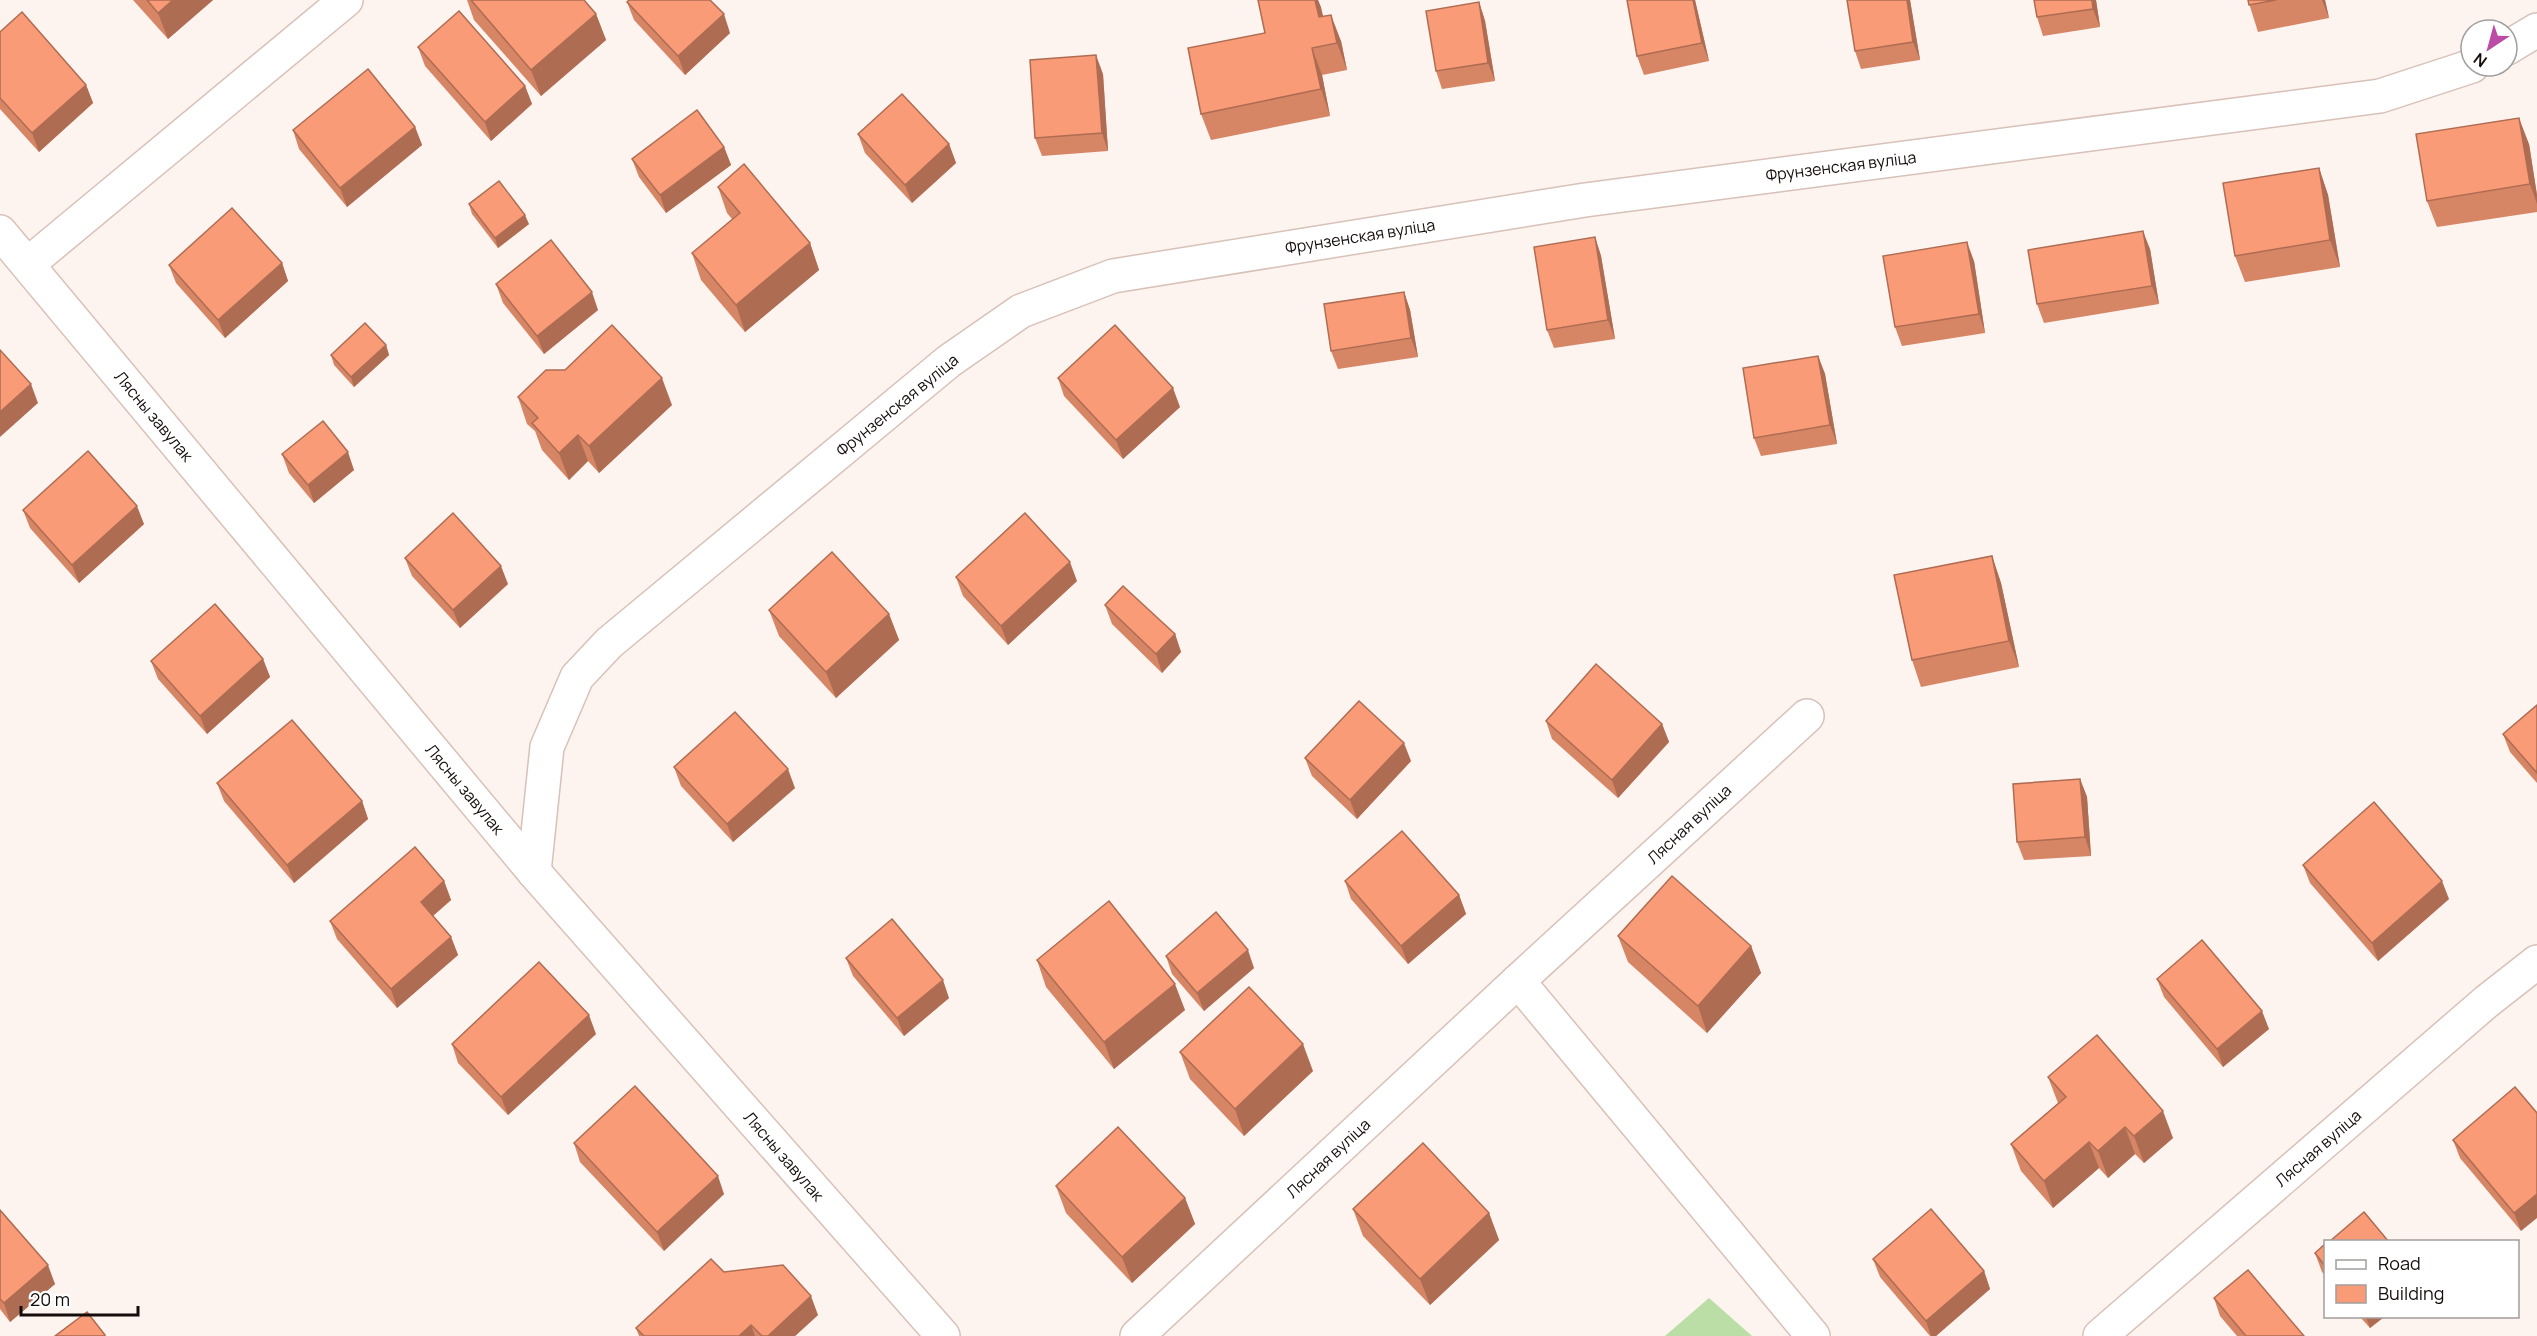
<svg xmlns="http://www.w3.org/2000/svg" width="2537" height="1336" viewBox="0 0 2537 1336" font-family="Manrope,sans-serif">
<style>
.green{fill:#badea5}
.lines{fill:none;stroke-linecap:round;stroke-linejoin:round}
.minor-casing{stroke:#d8c1b8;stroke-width:36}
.minor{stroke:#fff;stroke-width:33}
.wall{fill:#d68565}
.shaded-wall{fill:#ae6c53}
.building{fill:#f99b76;stroke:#ae6c53;stroke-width:1.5}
.labels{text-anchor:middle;stroke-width:5;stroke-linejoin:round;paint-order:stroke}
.street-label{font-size:16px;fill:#150d0a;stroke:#fff}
</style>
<rect width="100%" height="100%" fill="#fdf3ef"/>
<path class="green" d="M1709,1298L1752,1336H1665Z"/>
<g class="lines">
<g class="minor-casing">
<g id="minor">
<path d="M2507,48L2537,30"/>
<path d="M0,232L534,872L943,1336"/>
<path d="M28,264L346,0"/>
<path d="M534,872L547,747L577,677L609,643L949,361L1021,311L1113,276L1585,200L2380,96L2472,66"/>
<path d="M1518,981L1813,1336"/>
<path d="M1137,1336L1518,981L1807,716"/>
<path d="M2100,1336L2486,1002L2537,962"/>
</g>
</g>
<use href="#minor" class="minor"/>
</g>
<g class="wall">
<path d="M133,0H213L168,39Z"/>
<path d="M467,0H584L596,14L606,40L541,96L474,20Z"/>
<path d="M1258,0H1318L1323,16L1341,41L1347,70L1322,75L1330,116L1211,140L1201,114L1265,33Z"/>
<path d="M1627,0H1695L1709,61L1644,75L1637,56Z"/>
<path d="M1910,0L1920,60L1861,69L1855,51Z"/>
<path d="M2034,0H2096L2100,27L2043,36L2037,17Z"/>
<path d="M2248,0H2325L2329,18L2258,32Z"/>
<path d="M627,2L730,33L685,75L634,20Z"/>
<path d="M1479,2L1485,21L1495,81L1442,89L1436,71Z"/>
<path d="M0,32L86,85L93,103L39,152L0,109Z"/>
<path d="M418,47L525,86L532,104L491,141L425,66Z"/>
<path d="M1103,74L1108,151L1042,156L1035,138Z"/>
<path d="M415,127L422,145L347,207L299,149L293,130Z"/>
<path d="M858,134L949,144L956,163L912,203L865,153Z"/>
<path d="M2529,144L2537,195V212L2437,227L2427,201Z"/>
<path d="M724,147L731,165L666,213L639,177L632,159Z"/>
<path d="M2319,168L2328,195L2340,267L2245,282L2235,256Z"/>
<path d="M718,187L810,243L819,270L745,332L701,280L692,253L732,219L727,213Z"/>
<path d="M469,204L529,224L498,248L472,214Z"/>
<path d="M1595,237L1601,256L1615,339L1554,348L1547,330Z"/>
<path d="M2150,249L2159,304L2044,323L2037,304Z"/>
<path d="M1974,261L1985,333L1902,346L1895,327Z"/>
<path d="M282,263L288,281L225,338L176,283L169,265Z"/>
<path d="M496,284L598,310L544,354L503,303Z"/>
<path d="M1404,292L1410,310L1418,357L1338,369L1331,351Z"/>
<path d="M386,345L389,355L354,387L334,365L331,355Z"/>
<path d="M1818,356L1825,374L1837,444L1761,456L1754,438Z"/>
<path d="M1058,378L1180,407L1123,459L1064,396Z"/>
<path d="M518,397L672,405L599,473L588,461L569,480L542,450L535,431L527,424Z"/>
<path d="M282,454L354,470L314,503L289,473Z"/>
<path d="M23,510L144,524L79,583L30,528Z"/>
<path d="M1992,556L2001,583L2019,667L1921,687L1912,660Z"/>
<path d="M405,558L508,584L460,628L412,576Z"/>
<path d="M956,577L1077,581L1008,645L963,596Z"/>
<path d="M1105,605L1175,634L1181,652L1162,673L1112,624Z"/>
<path d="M769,610L889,614L899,640L836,698L779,636Z"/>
<path d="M263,659L270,677L207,734L158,679L151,661Z"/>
<path d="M2537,705V783L2510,752L2503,734Z"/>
<path d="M1546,721L1662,724L1669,742L1618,798L1552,739Z"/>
<path d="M1305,758L1411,761L1357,819L1312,776Z"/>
<path d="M674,767L795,788L733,842L681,786Z"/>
<path d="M2080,779L2087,797L2091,856L2024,860L2017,842Z"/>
<path d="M217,783L362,801L368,819L294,883L224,801Z"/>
<path d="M2303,865L2449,899L2378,961L2310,883Z"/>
<path d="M444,881L451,900L433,916L451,937L458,955L397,1008L337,939L330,921Z"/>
<path d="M1345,881L1459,895L1466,914L1408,964L1351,899Z"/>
<path d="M1618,936L1751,946L1761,973L1707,1033L1628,962Z"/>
<path d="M1166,956L1254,968L1204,1011L1172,974Z"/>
<path d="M846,958L949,998L904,1036L853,976Z"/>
<path d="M1037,960L1185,1010L1114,1069L1046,987Z"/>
<path d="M2157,979L2269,1029L2223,1067L2164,997Z"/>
<path d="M596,1034L508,1115L458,1063L452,1044Z"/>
<path d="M1180,1052L1313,1071L1244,1136L1190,1079Z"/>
<path d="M2048,1077L2173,1138L2144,1163L2135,1154L2108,1178L2099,1168L2053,1208L2021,1171L2011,1144L2058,1103Z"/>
<path d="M2515,1087L2521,1231L2460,1158L2453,1140Z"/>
<path d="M574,1143L724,1194L664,1251L580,1162Z"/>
<path d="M1056,1186L1185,1198L1195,1224L1132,1283L1066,1213Z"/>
<path d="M1353,1209L1489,1213L1499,1240L1430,1305L1363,1236Z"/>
<path d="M0,1210L55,1284L10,1322L0,1309Z"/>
<path d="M2325,1244V1276L2322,1272L2315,1253Z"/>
<path d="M1873,1259L1984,1271L1990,1289L1936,1336H1930L1880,1277Z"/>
<path d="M724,1272L818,1315L795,1336H639L636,1328Z"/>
<path d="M2214,1298L2304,1336H2237L2220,1316Z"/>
<path d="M2360,1317H2384L2370,1328Z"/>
</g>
<g class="shaded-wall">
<path d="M173,0H213L168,39L158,13Z"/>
<path d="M1315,0H1318L1321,7L1329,44L1319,17Z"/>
<path d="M1693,0H1695L1709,61L1702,43Z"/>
<path d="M1907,0H1910L1920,60L1913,42Z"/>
<path d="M2092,0H2096L2100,27L2093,9Z"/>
<path d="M2322,0H2325L2329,18Z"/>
<path d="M1479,2L1485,21L1495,81L1488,63Z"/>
<path d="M596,14L606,40L541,96L531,70Z"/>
<path d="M724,14L730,33L685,75L678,56Z"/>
<path d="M1331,15L1341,41L1347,70L1337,43Z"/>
<path d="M1312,48L1322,75L1330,116L1321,89Z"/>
<path d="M1096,55L1103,74L1108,151L1102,133Z"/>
<path d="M86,85L93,103L39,152L32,133Z"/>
<path d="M525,86L532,104L491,141L485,122Z"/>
<path d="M2519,118L2529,144L2537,195V204L2530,184Z"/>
<path d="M415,127L422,145L347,207L340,188Z"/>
<path d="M949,144L956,163L912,203L905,185Z"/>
<path d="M724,147L731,165L666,213L660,195Z"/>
<path d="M2319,168L2328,195L2340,267L2330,240Z"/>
<path d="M525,215L529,224L498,248L495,238Z"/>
<path d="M2143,231L2150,249L2159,304L2152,286Z"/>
<path d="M1595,237L1601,256L1615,339L1608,320Z"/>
<path d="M1967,242L1974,261L1985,333L1979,314Z"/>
<path d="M810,243L819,270L745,332L736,305Z"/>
<path d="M282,263L288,281L225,338L218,320Z"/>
<path d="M592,292L598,310L544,354L537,336Z"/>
<path d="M1404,292L1410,310L1418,357L1411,338Z"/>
<path d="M386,345L389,355L354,387L351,377Z"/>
<path d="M1818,356L1825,374L1837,444L1830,425Z"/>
<path d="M662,378L672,405L599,473L589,446Z"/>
<path d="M31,384L38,403L0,437V412Z"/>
<path d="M1173,388L1180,407L1123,459L1116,440Z"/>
<path d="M578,435L588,461L569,480L559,453Z"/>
<path d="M348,452L354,470L314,503L308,485Z"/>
<path d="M137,506L144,524L79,583L72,565Z"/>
<path d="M1992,556L2001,583L2019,667L2009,641Z"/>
<path d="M1070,562L1077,581L1008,645L1001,626Z"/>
<path d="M501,566L508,584L460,628L453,610Z"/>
<path d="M889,614L899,640L836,698L826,672Z"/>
<path d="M1175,634L1181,652L1162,673L1156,654Z"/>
<path d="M263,659L270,677L207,734L200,716Z"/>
<path d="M1662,724L1669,742L1618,798L1612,780Z"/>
<path d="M1404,743L1411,761L1357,819L1350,800Z"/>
<path d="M788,769L795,788L733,842L727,824Z"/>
<path d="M2080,779L2087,797L2091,856L2085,837Z"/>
<path d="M362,801L368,819L294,883L287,865Z"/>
<path d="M444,881L451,900L428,920L421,902Z"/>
<path d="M2442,881L2449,899L2378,961L2372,943Z"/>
<path d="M1459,895L1466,914L1408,964L1401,946Z"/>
<path d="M451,937L458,955L397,1008L391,989Z"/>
<path d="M1751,946L1761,973L1707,1033L1698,1006Z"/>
<path d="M1248,950L1254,968L1204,1011L1197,993Z"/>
<path d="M943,980L949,998L904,1036L897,1018Z"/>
<path d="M1175,984L1185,1010L1114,1069L1104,1042Z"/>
<path d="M2262,1011L2269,1029L2223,1067L2217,1049Z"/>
<path d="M589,1015L596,1034L508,1115L501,1097Z"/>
<path d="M1303,1044L1313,1071L1244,1136L1235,1109Z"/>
<path d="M2163,1111L2173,1138L2144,1163L2134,1136Z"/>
<path d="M2125,1127L2135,1154L2108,1178L2098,1151Z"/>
<path d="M2089,1142L2099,1168L2053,1208L2044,1181Z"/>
<path d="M718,1176L724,1194L664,1251L657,1232Z"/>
<path d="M2537,1194V1218L2521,1231L2514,1213Z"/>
<path d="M1185,1198L1195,1224L1132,1283L1122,1257Z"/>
<path d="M1489,1213L1499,1240L1430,1305L1420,1279Z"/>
<path d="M48,1265L55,1284L10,1322L4,1303Z"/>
<path d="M1984,1271L1990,1289L1936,1336H1931L1926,1321Z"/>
<path d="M811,1296L818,1315L795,1336H768Z"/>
<path d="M2366,1317H2384L2370,1328Z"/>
<path d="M751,1325L755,1336H739Z"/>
</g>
<g class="building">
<path d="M147,0H173L158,13Z"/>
<path d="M471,0H584L596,14L531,70Z"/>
<path d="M629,0H710L724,14L678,56L627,2Z"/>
<path d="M1258,0H1315L1319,17L1331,15L1337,43L1312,48L1321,89L1201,114L1188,48L1265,33Z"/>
<path d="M1627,0H1693L1702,43L1637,56Z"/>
<path d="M1847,0H1907L1913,42L1855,51Z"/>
<path d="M2034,0H2092L2093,9L2037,17Z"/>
<path d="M2248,0H2276L2249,5Z"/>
<path d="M1479,2L1488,63L1436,71L1426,11Z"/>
<path d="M459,11L525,86L485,122L418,47Z"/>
<path d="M22,12L86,85L32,133L0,98V32Z"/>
<path d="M1096,55L1102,133L1035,138L1030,60Z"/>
<path d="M368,69L415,127L340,188L293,130Z"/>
<path d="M902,94L949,144L905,185L858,134Z"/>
<path d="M697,110L724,147L660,195L632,159Z"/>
<path d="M2519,118L2530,184L2427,201L2416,134Z"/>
<path d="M744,164L810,243L736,305L692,253L740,213L718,187Z"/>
<path d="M2319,168L2330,240L2235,256L2223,183Z"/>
<path d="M499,181L525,215L495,238L469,204Z"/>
<path d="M232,208L282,263L218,320L169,265Z"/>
<path d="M2143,231L2152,286L2037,304L2028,250Z"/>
<path d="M1595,237L1608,320L1547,330L1534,247Z"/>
<path d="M551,240L592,292L537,336L496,284Z"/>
<path d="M1967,242L1979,314L1895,327L1883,256Z"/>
<path d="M1404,292L1411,338L1331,351L1324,304Z"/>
<path d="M365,323L386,345L351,377L331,355Z"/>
<path d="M612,325L662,378L589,446L578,435L559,453L532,423L538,418L518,397L546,370H565Z"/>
<path d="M1115,325L1173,388L1116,440L1058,378Z"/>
<path d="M0,350L31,384L0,412Z"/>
<path d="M1818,356L1830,425L1754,438L1743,368Z"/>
<path d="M323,421L348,452L308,485L282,454Z"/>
<path d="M88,451L137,506L72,565L23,510Z"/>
<path d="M453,513L501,566L453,610L405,558Z"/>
<path d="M1025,513L1070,562L1001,626L956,577Z"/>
<path d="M832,552L889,614L826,672L769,610Z"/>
<path d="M1992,556L2009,641L1912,660L1894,575Z"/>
<path d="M1123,586L1175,634L1156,654L1105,605Z"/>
<path d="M215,604L263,659L200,716L151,661Z"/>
<path d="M1596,664L1662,724L1612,780L1546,721Z"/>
<path d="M1359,701L1404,743L1350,800L1305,758Z"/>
<path d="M2537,705V773L2503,734Z"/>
<path d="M735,712L788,769L727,824L674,767Z"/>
<path d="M292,720L362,801L287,865L217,783Z"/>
<path d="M2080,779L2085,837L2017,842L2013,784Z"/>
<path d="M2374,802L2442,881L2372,943L2303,865Z"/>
<path d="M1402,831L1459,895L1401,946L1345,881Z"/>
<path d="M415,847L444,881L421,902L451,937L391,989L330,921Z"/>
<path d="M1672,876L1751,946L1698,1006L1618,936Z"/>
<path d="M1109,901L1175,984L1104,1042L1037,960Z"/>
<path d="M1216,912L1248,950L1197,993L1166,956Z"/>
<path d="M892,919L943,980L897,1018L846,958Z"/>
<path d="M2202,940L2262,1011L2217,1049L2157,979Z"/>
<path d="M539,962L589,1015L501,1097L452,1044Z"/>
<path d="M1249,987L1303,1044L1235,1109L1180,1052Z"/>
<path d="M2097,1035L2163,1111L2134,1136L2125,1127L2098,1151L2089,1142L2044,1181L2011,1144L2066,1097L2048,1077Z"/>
<path d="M635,1086L718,1176L657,1232L574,1143Z"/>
<path d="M2515,1087L2537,1113V1194L2514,1213L2453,1140Z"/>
<path d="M1118,1127L1185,1198L1122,1257L1056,1186Z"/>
<path d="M1423,1143L1489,1213L1420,1279L1353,1209Z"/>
<path d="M1931,1209L1984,1271L1926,1321L1873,1259Z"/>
<path d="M0,1210L48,1265L4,1303L0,1299Z"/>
<path d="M2364,1212L2389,1242H2329Z"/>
<path d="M2325,1244V1266L2315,1253Z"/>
<path d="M711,1259L724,1272L783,1265L811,1296L768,1336H762L751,1325L739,1336H644L636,1328Z"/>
<path d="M2248,1270L2304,1336H2246L2214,1298Z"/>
<path d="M87,1312L105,1335V1336H55Z"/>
</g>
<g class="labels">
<g class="street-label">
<text transform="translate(1841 166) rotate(-7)" y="6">Фрунзенская вуліца</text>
<text transform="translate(1360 236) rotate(-9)" y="6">Фрунзенская вуліца</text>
<text transform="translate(897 405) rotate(-39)" y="6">Фрунзенская вуліца</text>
<text transform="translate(154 416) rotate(50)" y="6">Лясны завулак</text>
<text transform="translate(465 789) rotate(50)" y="6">Лясны завулак</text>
<text transform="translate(1689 824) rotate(-43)" y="6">Лясная вуліца</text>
<text transform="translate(2318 1148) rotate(-41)" y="6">Лясная вуліца</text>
<text transform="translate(784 1156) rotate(49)" y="6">Лясны завулак</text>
<text transform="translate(1328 1158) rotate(-43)" y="6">Лясная вуліца</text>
</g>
</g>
<rect x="2324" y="1240" width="195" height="78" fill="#ffffff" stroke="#a19e9d" stroke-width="1.5"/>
<rect x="2336" y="1260" width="30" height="9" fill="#ffffff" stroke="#a19e9d" stroke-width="1.5"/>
<text x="2378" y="1270" font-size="18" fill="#150d0a">Road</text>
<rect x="2336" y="1285" width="30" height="18" fill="#f99b76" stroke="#a19e9d" stroke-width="1.5"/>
<text x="2378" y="1300" font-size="18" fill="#150d0a">Building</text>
<g transform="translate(2489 48) rotate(216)"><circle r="28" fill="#ffffff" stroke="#a19e9d" stroke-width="1.5"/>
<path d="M0-4.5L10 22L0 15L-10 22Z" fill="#bc4ba8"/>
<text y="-9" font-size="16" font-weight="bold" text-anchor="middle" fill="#150d0a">N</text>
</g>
<path d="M21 1306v9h117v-9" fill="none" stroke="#150d0a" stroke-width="3"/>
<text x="30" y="1306" font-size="18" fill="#150d0a" stroke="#ffffff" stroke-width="4.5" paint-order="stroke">20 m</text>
</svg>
